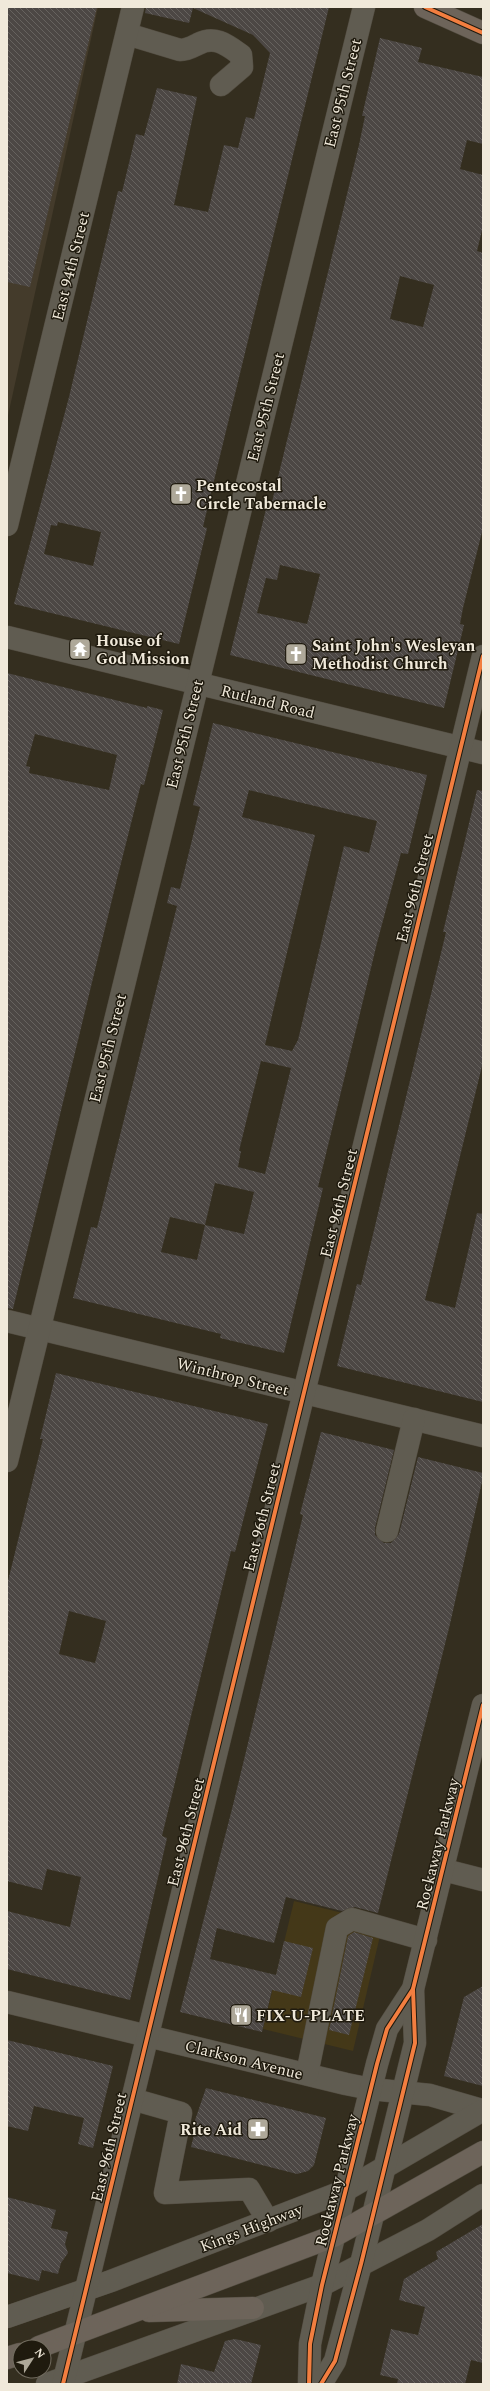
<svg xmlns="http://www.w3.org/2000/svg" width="490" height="2391" viewBox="0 0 490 2391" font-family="Spectral,serif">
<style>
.built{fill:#443818}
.education{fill:#443b2b}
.building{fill:url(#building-back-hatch);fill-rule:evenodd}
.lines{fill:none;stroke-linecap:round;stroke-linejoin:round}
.minor-casing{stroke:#524c40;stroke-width:23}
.major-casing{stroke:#524c40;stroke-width:23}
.minor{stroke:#605c51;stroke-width:22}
.major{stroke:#6d645a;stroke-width:22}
.cycleway-casing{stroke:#1f1a0e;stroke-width:6}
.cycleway{stroke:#f27e40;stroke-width:4}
.labels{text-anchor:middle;stroke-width:3;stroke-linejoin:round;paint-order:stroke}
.street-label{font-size:16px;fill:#f0e9da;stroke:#1f1a0e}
.poi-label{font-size:16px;font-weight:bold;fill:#f0e9da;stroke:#1f1a0e;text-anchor:start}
</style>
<defs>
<pattern id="building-back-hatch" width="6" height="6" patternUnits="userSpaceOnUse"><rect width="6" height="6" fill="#4c4744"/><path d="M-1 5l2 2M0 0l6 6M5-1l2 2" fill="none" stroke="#66625e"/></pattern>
</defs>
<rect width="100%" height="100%" fill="#342e1f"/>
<path class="built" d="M294,1901L383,1923L353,2051L263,2029Z"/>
<path class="education" d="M7,7H98L7,420Z"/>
<g class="building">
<path d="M7,7H97L30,287L7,282Z"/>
<path d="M146,7H329L210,497L203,527L207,528L179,644L14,604L69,397L118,191L122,192L136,134L144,136L157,88L197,97L174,205L208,212L224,145L238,148L246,117L254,119L270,53L253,35L193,8L189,23L145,13ZM58,522L101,532L93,566L44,554L51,525L57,526Z"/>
<path d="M380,38L422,48L418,62L483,77V144L467,140L460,169L483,175V226L477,251L483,253V528L463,608L460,624L464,625L444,708L230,655L266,509L270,510L359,145L365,116H362ZM400,276L434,285L423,327L390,319ZM280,565L320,574L307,624L257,613L266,578L277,580Z"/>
<path d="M7,673L147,708V706L163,710L144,785L141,784L117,879L13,1309L7,1308ZM35,734L117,755L109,790L29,773L30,767L26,766Z"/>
<path d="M213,723L427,775L408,854L401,853L377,943L318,1187L323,1188L284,1353L220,1338L221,1334L73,1298L91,1227L97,1228L177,906L167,903L171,887L180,889L200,807L193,805ZM249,790L377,821L369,853L344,846L298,1040L292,1051L265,1045L315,835L242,817ZM261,1061L291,1068L265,1174L238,1167L241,1151H239ZM215,1183L254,1192L244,1234L205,1225ZM170,1217L205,1225L197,1260L161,1252Z"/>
<path d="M477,790L483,791V1062L425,1300L455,1308L477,1213L483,1214V1402L337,1366L357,1284L361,1285L388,1171L441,953L446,932H443Z"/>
<path d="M56,1373L268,1424L235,1552L231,1551L162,1836L167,1838L130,2000L7,1969V1911L70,1927L81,1877L47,1869L42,1890L7,1881V1585L43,1439H40ZM69,1611L106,1621L95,1663L59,1654Z"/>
<path d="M321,1432L394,1450L375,1528V1535L384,1543H391L399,1534L418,1457L483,1473V1477L450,1624L378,1913L355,1907L342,1911L286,1897L274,1943L217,1928L210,1959L276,1975L284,1941L313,1948L301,1997L272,1990L262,2032L180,2012L234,1801L294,1553L303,1515L300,1514Z"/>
<path d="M354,1932L373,1938L349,2035L329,2030L348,1936Z"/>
<path d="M483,1986V2086L444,2076L464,1997Z"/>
<path d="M7,2040L113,2066L93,2148L78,2144L84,2118L34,2106L28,2131L7,2126Z"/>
<path d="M206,2088L326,2118L314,2165L308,2171L297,2174L191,2147L196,2127L193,2126Z"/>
<path d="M7,2197L56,2210L51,2228L68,2232L65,2244L68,2253L61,2263L58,2274L42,2270L39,2281L7,2273Z"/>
<path d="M483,2224V2363L471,2360L465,2384H397L398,2379L380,2375L391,2329L418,2335L425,2307L399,2300L404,2279L438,2259L436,2252Z"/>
<path d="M235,2339L261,2345L251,2384H177L181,2364L214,2372L225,2341Z"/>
</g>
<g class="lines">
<g class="minor-casing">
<g id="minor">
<path d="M127,34L180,50C187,50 192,47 198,44C215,35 227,45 241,55L242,67L221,85"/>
<path d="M7,525L133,7"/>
<path d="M7,637L483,753"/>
<path d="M7,1321L483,1436"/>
<path d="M7,1461L364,7"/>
<path d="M387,1531L414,1419"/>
<path d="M444,1870L483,1880"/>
<path d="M7,2002L346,2084L371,2089L430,2095L482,2110"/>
<path d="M307,2074L337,1928L352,1919L426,1940"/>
<path d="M132,2099L181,2113L165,2193L249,2189L268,2221"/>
<path d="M7,2317L111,2281L344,2191L483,2110"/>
<path d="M47,2384L322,2285L428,2230L483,2195"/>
<path d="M63,2384L483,656"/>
<path d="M309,2384L310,2344L322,2285L377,2064L387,2029L413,1989L483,1705"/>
<path d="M321,2384L335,2361L361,2264L415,2043L413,1989"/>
</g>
</g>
<g class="major-casing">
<g id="major">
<path d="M425,7L483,33"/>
<path d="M149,2311L253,2308"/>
<path d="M39,2347L334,2236L483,2152"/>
<path d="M7,2358L20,2354"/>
</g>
</g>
<use href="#minor" class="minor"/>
<use href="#major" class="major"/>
<g class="cycleway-casing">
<g id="cycleway">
<path d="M425,7L483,33"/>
<path d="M63,2384L483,656"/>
<path d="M309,2384L310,2344L322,2285L377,2064L387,2029L413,1989L483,1705"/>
<path d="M321,2384L335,2361L361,2264L415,2043L413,1989"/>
</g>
</g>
<use href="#cycleway" class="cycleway"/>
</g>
<defs>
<g id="church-square" transform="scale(1.15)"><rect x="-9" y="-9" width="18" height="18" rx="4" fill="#aea899" stroke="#1f1a0e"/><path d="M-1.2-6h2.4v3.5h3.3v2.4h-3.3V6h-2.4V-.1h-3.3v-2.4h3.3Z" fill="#fff"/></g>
<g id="temple-square" transform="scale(1.15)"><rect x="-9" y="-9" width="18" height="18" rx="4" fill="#aea899" stroke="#1f1a0e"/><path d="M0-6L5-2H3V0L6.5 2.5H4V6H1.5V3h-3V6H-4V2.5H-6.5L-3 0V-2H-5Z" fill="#fff"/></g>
<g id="restaurant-square" transform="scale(1.15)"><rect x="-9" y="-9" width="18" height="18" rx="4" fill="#aea899" stroke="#1f1a0e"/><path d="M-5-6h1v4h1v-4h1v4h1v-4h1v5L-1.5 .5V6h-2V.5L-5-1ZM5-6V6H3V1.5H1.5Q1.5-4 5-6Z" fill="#fff"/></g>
<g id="pharmacy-square" transform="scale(1.15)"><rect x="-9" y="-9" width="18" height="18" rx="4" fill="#aea899" stroke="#1f1a0e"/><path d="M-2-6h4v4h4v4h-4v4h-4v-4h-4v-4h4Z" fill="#fff"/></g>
</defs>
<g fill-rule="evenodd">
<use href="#church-square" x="181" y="494"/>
<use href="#temple-square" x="80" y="649"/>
<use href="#church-square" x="296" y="654"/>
<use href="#restaurant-square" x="241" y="2015"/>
<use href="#pharmacy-square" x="258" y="2129"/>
</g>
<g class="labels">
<g class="street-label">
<text transform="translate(342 93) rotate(-76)" y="6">East 95th Street</text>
<text transform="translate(70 266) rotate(-76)" y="6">East 94th Street</text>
<text transform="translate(265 407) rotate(-76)" y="6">East 95th Street</text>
<text transform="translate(268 701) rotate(14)" y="6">Rutland Road</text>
<text transform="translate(184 734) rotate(-76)" y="6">East 95th Street</text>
<text transform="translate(414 888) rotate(-76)" y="6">East 96th Street</text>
<text transform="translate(107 1048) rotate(-76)" y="6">East 95th Street</text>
<text transform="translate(338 1203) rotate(-76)" y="6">East 96th Street</text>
<text transform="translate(233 1376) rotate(14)" y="6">Winthrop Street</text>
<text transform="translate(261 1517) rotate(-76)" y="6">East 96th Street</text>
<text transform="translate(185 1832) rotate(-76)" y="6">East 96th Street</text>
<text transform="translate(437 1844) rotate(-76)" y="6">Rockaway Parkway</text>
<text transform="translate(244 2059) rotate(14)" y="6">Clarkson Avenue</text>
<text transform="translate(108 2147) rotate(-77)" y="6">East 96th Street</text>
<text transform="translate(336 2180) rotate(-76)" y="6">Rockaway Parkway</text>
<text transform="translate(251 2227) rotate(-21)" y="6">Kings Highway</text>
</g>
<g class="poi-label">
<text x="196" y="491">Pentecostal<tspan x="196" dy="18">Circle Tabernacle</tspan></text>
<text x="96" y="646">House of<tspan x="96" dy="18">God Mission</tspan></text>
<text x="312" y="651">Saint John's Wesleyan<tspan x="312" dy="18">Methodist Church</tspan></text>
<text x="256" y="2021">FIX-U-PLATE</text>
<text x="242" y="2135" text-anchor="end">Rite Aid</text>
</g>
</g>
<rect width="490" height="2391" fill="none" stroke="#f0e9da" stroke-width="16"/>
<g transform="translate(32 2359) rotate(54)"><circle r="19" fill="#1f1a0e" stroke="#736d60"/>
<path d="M0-3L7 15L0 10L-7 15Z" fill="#aea899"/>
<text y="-6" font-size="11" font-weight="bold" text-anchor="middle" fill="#f0e9da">N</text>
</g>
</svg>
